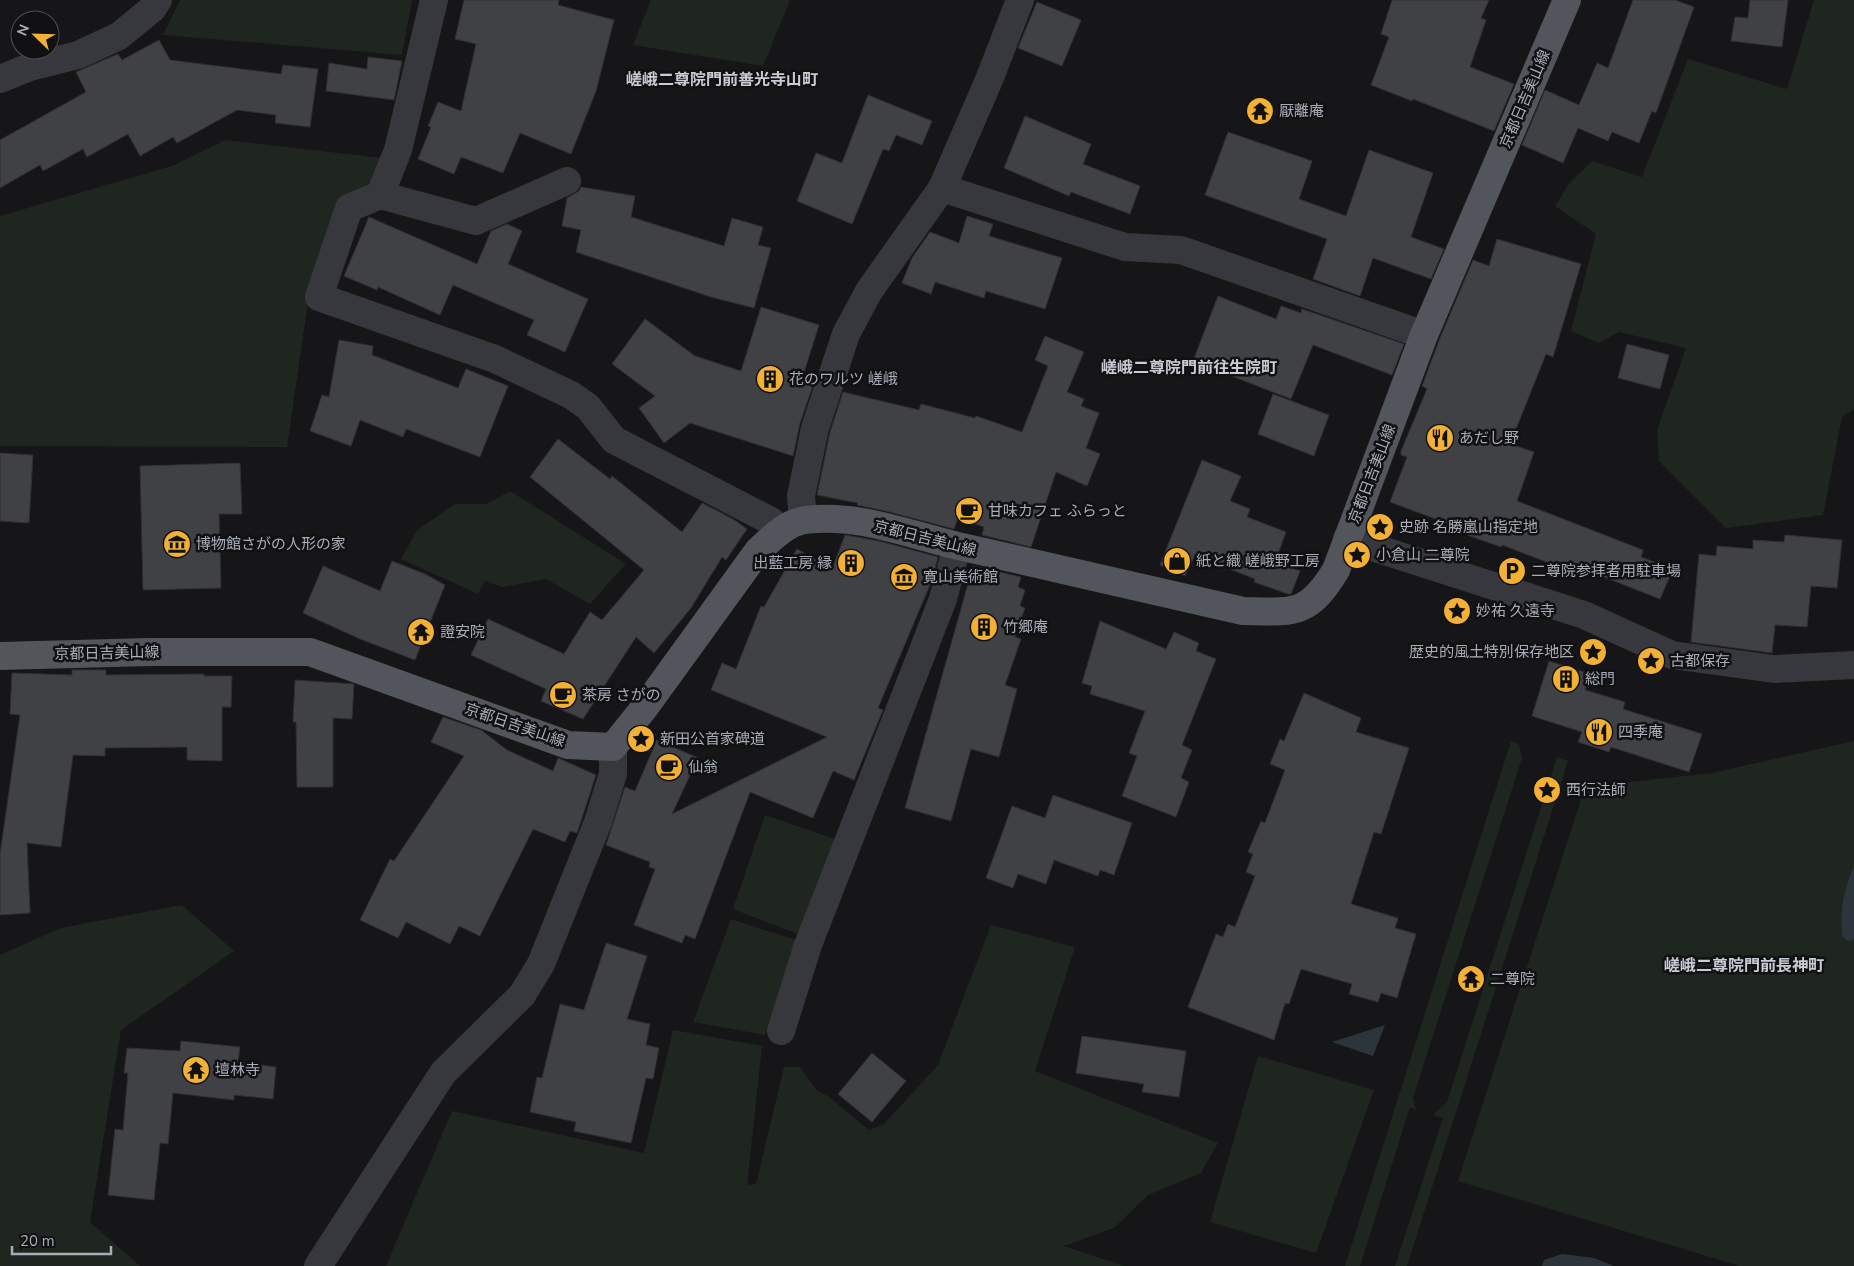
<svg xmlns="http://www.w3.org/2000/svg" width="1854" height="1266" viewBox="0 0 1854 1266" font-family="'Nunito Sans','Noto Sans JP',sans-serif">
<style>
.green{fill:#1e261f}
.water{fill:#2c353c}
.building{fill:#404145;stroke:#303034}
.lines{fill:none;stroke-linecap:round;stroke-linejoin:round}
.minor{stroke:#37383d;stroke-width:28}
.major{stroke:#53555c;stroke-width:28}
.labels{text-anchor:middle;stroke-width:5;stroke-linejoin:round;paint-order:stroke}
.street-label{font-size:15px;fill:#a8adb8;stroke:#111113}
.poi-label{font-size:15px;fill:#a8adb8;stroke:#111113;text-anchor:start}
.neighbourhood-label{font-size:16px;font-weight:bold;fill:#c9ccd4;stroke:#111113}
</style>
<rect width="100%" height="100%" fill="#161618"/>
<g class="green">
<path d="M180,0H412L402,55L163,35Z"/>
<path d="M651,0H790L763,66L633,45Z"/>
<path d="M1814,0H1854V409L1842,417L1823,515L1726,528L1659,461L1657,430L1686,348L1619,332L1599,343L1571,331L1596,234L1555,206L1570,182L1592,161L1642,177L1688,59L1787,89Z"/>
<path d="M225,140L382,158L370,188L308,302L287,447L0,446V216L172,166Z"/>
<path d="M510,491L626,564L590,604L546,579L502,587L485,581L478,594L401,559L417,530L455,504H486Z"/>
<path d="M1511,741L1519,744L1522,758L1413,1098L1416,1110L1410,1107L1360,1266H1345Z"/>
<path d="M1854,741V1266H1740L1458,1181L1585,787L1712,773Z"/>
<path d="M1557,757L1568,761L1407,1266H1395L1443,1118L1433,1115L1447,1102Z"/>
<path d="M765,815L835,839L798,934L733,909Z"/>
<path d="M182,905L234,951L121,1030L90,1222L140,1266H0V955L61,928Z"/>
<path d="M731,919L796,940L765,1035L693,1022Z"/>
<path d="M991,925L1075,947L1035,1071L1218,1143L1201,1173L1148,1195L1114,1228L1064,1246L1125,1266H386L452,1111L644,1153L673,1030L762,1046L747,1185L756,1184L784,1067H800L817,1091L828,1096L869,1130L884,1124L938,1065Z"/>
<path d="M1258,1056L1374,1090L1316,1253L1210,1222Z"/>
</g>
<g class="water">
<path d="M1854,867V939L1848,941L1842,936C1840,911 1843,890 1854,867Z"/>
<path d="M1385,1025L1373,1056L1332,1042Z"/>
<path d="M1562,1254L1594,1258L1614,1266H1542L1544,1260Z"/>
</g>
<g class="building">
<path d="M464,0H559L558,5L614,20L596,91L571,154L520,133L503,173L461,157L454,174L418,159L431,127L428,126L438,102L461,111L476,44L455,39Z"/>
<path d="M1392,0H1489L1481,18L1486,20L1470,67L1514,84L1494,131L1413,99L1412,101L1371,85L1389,37L1381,34Z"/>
<path d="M1633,0H1675L1694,7L1656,113L1652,111L1639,143L1612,132L1608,141L1578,128L1563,163L1522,145L1545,90L1579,105L1597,63L1608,68Z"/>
<path d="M1750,0H1788L1782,47L1731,41L1735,17L1748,18Z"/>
<path d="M1037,2L1081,20L1062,66L1018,48Z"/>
<path d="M159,40L170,60L281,74L283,65L318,69L310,127L275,123L276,115L237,110L177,143L173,137L140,156L128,134L87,157L83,149L43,171L40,165L0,188V140L86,92L76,72L118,54L122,60Z"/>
<path d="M368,57L402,61L394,100L326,91L329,63L367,69Z"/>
<path d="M868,95L932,121L922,145L896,135L889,151L883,149L852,224L797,201L816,153L842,163Z"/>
<path d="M1025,116L1091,144L1083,164L1140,186L1130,214L1071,192L1069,196L1004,168Z"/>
<path d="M1228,132L1312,161L1299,199L1346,216L1369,150L1433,173L1411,237L1444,249L1431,279L1373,258L1360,296L1313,279L1327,239L1205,195Z"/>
<path d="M581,187L635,196L631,217L724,246L732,218L763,227L758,245L771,248L754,308L711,297L576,252L581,230L562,226L567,198L579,191Z"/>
<path d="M967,216L993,224L989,236L1062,258L1045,309L986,291L984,298L935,282L931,294L902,283L912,258L930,232L959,243Z"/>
<path d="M369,217L477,264L491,231L507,224L522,231L508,264L588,299L565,352L527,335L534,320L453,285L440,315L378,287L377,290L344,276Z"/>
<path d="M1497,239L1581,264L1553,357L1546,354L1510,444L1534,452L1517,501L1643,550L1641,557L1673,569L1660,599L1581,568L1578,574L1502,545L1501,547L1456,531L1457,527L1390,502L1407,457L1401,455V451L1427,389L1422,386L1440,338L1473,260L1489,266Z"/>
<path d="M1218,296L1276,319L1281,306L1301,313L1302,309L1404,344L1392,375L1313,345L1291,399L1193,361Z"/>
<path d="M761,307L819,325L801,382L813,385L800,423L793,456L690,423L664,443L639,408L655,396L612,364L645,319L695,356L741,371Z"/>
<path d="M1045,336L1084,352L1067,392L1084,399L1081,406L1099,413L1086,448L1100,454L1087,486L1056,472L1031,547L982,535L984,527L958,518L954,529L886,511L857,505L858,503L817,495L830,432L843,392L919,410L921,404L975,418L976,416L1022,432L1048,366L1035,360Z"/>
<path d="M339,340L373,346L372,355L458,388L466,369L508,386L480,457L406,429L403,437L360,420L351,446L310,431L322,395L329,397Z"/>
<path d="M1627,344L1669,355L1660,389L1618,378Z"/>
<path d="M1273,394L1329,415L1314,456L1258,434Z"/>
<path d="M558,439L610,479L612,476L682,532L702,503L733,519L747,529L726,560L722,557L691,608L654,653L636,637L583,719L541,701L546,689L471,655L488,619L564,654L590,612L602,620L644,570L530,477Z"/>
<path d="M0,453L33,455L29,523L0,521Z"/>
<path d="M1202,460L1241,476L1230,501L1250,509L1247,517L1286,532L1275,562L1300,571L1291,594H1288L1254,582L1255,579L1195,555L1185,576L1160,565Z"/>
<path d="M240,463L242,514H219L221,588L143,590L140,466Z"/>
<path d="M845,535L879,541L938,557L932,580L878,708L883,710L854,780L833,771L813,818L750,792L695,939L685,935L682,943L634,925L655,869L649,867L650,862L606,845L625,787L635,791L657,740L698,758L672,814L827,737L711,690L722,663L736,669L761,606L764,607L797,549L832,569Z"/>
<path d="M1785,535L1842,540L1837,588L1811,586L1807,627L1775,625L1772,653L1691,642L1699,554L1716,556L1717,546L1753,549V540L1784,542Z"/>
<path d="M392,561L425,574L445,585L415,660L360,639L303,613L323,566L380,591Z"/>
<path d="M973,566L1021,577L1018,587L1025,590L1020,606L1025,608L1015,637L1021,639L1005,685L1017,689L999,757L971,749L951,821L905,808Z"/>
<path d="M1100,621L1166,649L1174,632L1199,643L1196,651L1216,659L1182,745L1192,750L1181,778L1189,782L1176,817L1122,796L1137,756L1129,753L1145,711L1090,694L1092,686L1082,683Z"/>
<path d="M1549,661L1590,674L1585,690L1625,702L1623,709L1702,734L1689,772L1611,747L1609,752L1578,742L1582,732L1532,716Z"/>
<path d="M72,670H106V675L204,674V676H232L231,707H222V761L187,760V747L105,748V756L73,755L61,847L27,843L30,913L0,915V854L20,715L10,714L12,673L72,675Z"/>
<path d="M295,680L354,684L352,719L333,718V787H297L296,722H293Z"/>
<path d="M1304,693L1361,718L1356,732L1409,748L1381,834L1374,832L1351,904L1398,918L1395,928L1416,934L1397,998L1381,993L1378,1002L1349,994L1352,984L1301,969L1289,1004L1285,1003L1274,1040L1188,1007L1216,934L1223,937L1228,924L1235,927L1255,876L1246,872L1253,854L1248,852L1261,821L1265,823L1285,770L1270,764L1280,739L1284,741Z"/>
<path d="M443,717L481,730L507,750L553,771L558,758L596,775L577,833L570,831L565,842L533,829L480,936L459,926L450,944L406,922L398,938L360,920L390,859L394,861L464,756L431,742Z"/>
<path d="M1053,795L1132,823L1114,875L1100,870L1098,876L1054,860L1046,884L1018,874L1013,888L986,878L1012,806L1045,818Z"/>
<path d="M606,943L647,956L627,1019L650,1024L646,1045L659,1048L653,1079L646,1078L631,1143L574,1131L576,1122L530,1112L537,1077L542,1078L560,1004L584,1010Z"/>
<path d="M1082,1036L1186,1051L1179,1097L1142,1092L1144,1084L1076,1073Z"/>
<path d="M181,1041L240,1047L238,1062L276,1067L273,1099L234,1095V1100L173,1093L168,1144L160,1143L154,1200L108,1195L115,1129L123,1130L128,1073H124L127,1048L180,1051Z"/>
<path d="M872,1053L906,1081L872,1122L838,1094Z"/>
</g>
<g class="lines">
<g class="minor">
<path d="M0,79L30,67L78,55L119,36L152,9L158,0"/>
<path d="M567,181L476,221L380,195L349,208L319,297L495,359L571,395L588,407L614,440L771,521L778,533"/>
<path d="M942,188L1125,247L1181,250L1424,335"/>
<path d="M380,195L398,150L434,0"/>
<path d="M803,520L801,496L815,428L846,334L869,291L942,188L989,80L1020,0"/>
<path d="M1347,539L1584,615L1672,655L1774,669L1854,665"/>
<path d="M781,1031L808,945L943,599L957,546"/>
<path d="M318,1266L443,1073L522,995L541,964L598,822L613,774V747"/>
</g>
<path class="major" d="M0,656L150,652H310L568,745L613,747L645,707L758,551C772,538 786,523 805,520C857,513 908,534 958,546C1053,568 1148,589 1243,611C1294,612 1308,616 1336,570L1424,335L1567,0"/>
</g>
<defs>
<g id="temple-disc" transform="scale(1.4375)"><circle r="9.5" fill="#f2b134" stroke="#111113"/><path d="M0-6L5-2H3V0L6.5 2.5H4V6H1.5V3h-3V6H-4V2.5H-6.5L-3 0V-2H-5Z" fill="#111"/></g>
<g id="building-disc" transform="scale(1.4375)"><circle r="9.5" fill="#f2b134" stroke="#111113"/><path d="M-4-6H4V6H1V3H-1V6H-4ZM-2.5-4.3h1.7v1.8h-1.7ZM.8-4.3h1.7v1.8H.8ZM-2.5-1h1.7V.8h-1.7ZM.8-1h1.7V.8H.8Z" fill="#111"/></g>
<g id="restaurant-disc" transform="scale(1.4375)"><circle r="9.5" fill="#f2b134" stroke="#111113"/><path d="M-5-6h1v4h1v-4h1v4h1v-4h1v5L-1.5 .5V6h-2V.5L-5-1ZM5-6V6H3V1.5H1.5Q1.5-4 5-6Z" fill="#111"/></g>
<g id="cafe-disc" transform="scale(1.4375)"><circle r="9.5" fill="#f2b134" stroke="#111113"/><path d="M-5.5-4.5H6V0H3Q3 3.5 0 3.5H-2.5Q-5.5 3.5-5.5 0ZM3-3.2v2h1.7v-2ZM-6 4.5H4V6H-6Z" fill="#111"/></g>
<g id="sight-disc" transform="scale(1.4375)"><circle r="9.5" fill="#f2b134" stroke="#111113"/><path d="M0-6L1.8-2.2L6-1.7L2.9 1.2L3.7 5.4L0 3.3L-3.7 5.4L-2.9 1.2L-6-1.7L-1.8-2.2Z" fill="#111"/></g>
<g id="museum-disc" transform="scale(1.4375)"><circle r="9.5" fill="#f2b134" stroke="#111113"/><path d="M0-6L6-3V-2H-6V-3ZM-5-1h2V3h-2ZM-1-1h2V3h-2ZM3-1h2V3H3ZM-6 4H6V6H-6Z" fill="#111"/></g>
<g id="shop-disc" transform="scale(1.4375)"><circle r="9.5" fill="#f2b134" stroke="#111113"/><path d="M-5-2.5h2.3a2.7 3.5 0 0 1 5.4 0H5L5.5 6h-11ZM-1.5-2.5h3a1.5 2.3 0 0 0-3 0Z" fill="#111"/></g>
<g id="parking-disc" transform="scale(1.4375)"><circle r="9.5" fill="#f2b134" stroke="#111113"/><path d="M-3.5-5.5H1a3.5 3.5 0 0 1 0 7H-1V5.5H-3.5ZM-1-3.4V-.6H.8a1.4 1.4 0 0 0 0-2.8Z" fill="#111"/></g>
</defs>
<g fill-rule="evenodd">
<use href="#temple-disc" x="1260" y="111"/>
<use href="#building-disc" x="770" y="379"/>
<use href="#restaurant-disc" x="1440" y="438"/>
<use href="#cafe-disc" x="969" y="511"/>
<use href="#sight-disc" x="1380" y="527"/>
<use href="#museum-disc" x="177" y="544"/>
<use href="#sight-disc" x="1357" y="555"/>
<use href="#shop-disc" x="1177" y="561"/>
<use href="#building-disc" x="851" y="563"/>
<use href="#parking-disc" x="1512" y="571"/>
<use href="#museum-disc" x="904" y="577"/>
<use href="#sight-disc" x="1457" y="611"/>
<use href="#building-disc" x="984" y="627"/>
<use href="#temple-disc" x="421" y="632"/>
<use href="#sight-disc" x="1593" y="652"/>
<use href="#sight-disc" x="1651" y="661"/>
<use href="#building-disc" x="1566" y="679"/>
<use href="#cafe-disc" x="563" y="695"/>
<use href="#restaurant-disc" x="1599" y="732"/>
<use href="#sight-disc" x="641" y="739"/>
<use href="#cafe-disc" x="669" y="767"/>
<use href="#sight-disc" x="1547" y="790"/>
<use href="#temple-disc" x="1471" y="979"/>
<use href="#temple-disc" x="196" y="1070"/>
</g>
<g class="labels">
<g class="street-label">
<text transform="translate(1525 99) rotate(-67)" y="5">京都日吉美山線</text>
<text transform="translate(1372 474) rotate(-69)" y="5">京都日吉美山線</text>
<text transform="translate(925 538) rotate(14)" y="5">京都日吉美山線</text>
<text transform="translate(107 653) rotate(-1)" y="5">京都日吉美山線</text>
<text transform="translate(515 725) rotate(19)" y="5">京都日吉美山線</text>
</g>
<g class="poi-label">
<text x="1279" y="116">厭離庵</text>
<text x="789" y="384">花のワルツ 嵯峨</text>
<text x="1459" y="443">あだし野</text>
<text x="988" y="516">甘味カフェ ふらっと</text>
<text x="1399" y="532">史跡 名勝嵐山指定地</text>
<text x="196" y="549">博物館さがの人形の家</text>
<text x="1376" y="560">小倉山 二尊院</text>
<text x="1196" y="566">紙と織 嵯峨野工房</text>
<text x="832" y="568" text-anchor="end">出藍工房 縁</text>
<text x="1531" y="576">二尊院参拝者用駐車場</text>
<text x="923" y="582">寛山美術館</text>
<text x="1476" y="616">妙祐 久遠寺</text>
<text x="1003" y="632">竹郷庵</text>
<text x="440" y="637">證安院</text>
<text x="1574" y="657" text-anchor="end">歴史的風土特別保存地区</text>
<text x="1670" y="666">古都保存</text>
<text x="1585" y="684">総門</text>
<text x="582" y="700">茶房 さがの</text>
<text x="1618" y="737">四季庵</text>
<text x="660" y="744">新田公首家碑道</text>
<text x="688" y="772">仙翁</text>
<text x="1566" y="795">西行法師</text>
<text x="1490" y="984">二尊院</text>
<text x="215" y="1075">壇林寺</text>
</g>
<g class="neighbourhood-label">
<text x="722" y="85">嵯峨二尊院門前善光寺山町</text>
<text x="1189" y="373">嵯峨二尊院門前往生院町</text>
<text x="1744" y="971">嵯峨二尊院門前長神町</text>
</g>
</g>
<g transform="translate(35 35) rotate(293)"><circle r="24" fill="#111113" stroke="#4d4f55"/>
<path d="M0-4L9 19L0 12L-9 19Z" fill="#f2b134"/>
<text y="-8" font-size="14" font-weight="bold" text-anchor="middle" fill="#a8adb8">N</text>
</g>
<path d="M12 1246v8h99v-8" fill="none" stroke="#a8adb8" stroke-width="2.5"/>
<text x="20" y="1246" font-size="15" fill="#a8adb8" stroke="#111113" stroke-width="4" paint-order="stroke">20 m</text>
</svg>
